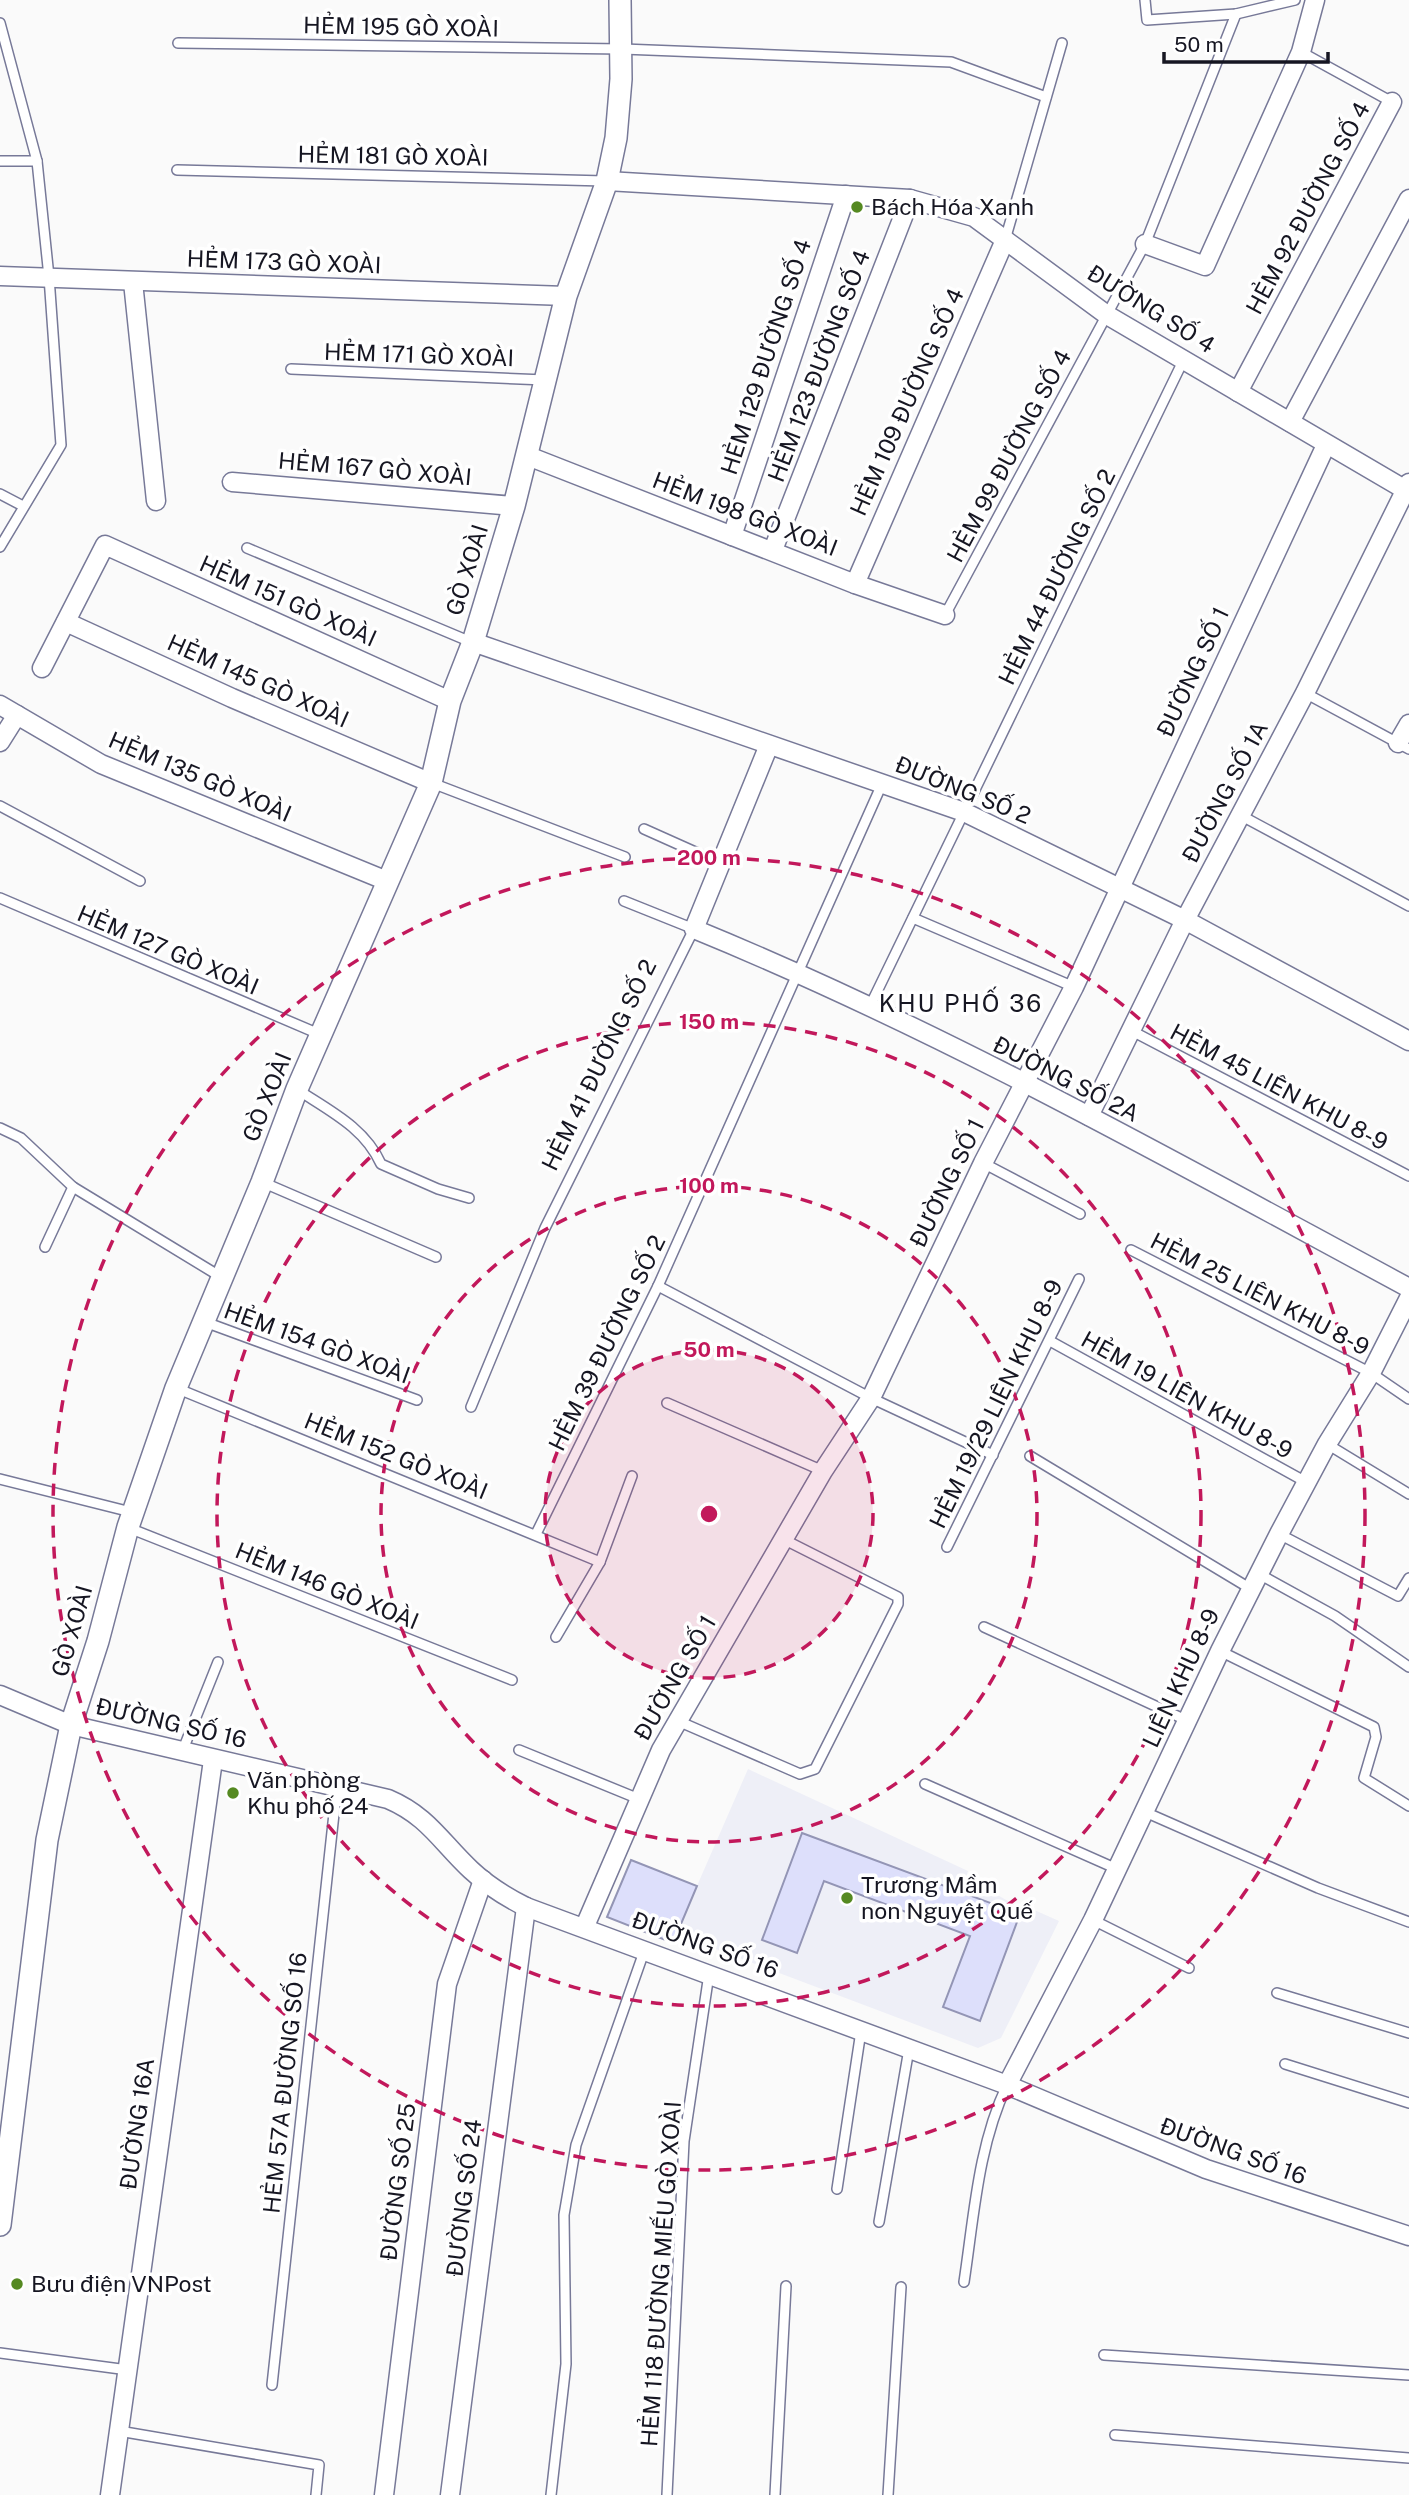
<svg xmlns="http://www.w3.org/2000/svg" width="1409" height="2495" viewBox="0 0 1409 2495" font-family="'Public Sans',sans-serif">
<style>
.built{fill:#eeeff7}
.building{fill:#dddffb;stroke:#9395b5;stroke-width:2}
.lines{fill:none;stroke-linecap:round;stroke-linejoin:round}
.service-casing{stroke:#777998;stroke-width:12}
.minor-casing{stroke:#777998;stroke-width:21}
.tertiary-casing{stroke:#777998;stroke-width:24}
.service{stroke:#fff;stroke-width:9}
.minor{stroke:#fff;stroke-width:18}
.tertiary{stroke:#fff;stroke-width:21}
.ring{fill:none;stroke:#c2185b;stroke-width:3.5;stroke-dasharray:12 9}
.poi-dot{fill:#558921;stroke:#fff;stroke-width:2.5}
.labels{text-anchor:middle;stroke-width:7;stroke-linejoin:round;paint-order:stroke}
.street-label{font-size:23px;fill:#161622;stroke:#fff}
.poi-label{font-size:23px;fill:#161622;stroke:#fff;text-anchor:start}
.neighbourhood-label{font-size:24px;letter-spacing:2px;fill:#161622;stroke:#fff}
.centre{fill:#c2185b;stroke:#fff;stroke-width:3.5}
.ring-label{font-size:21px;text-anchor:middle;font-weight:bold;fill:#c2185b;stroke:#fff;stroke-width:7;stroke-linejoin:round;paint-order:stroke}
</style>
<rect width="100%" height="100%" fill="#fafafa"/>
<path class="built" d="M748,1769L968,1871L966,1877L1029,1913L1032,1909L1059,1921L1001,2038L978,2048L676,1934Z"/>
<g class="building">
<path d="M802,1833L1020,1914L980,2021L943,2007L970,1936L824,1881L797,1953L762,1940Z"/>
<path d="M631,1860L697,1886L673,1943L607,1917Z"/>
</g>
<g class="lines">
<g class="service-casing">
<g id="service">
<path d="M1145,0L1147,20L1236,14L1295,0"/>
<path d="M0,23L37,161L49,277L61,445L0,547"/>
<path d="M178,43L623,49L951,62L1046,97"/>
<path d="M1301,52L1392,102"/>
<path d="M0,161H37"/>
<path d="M177,170L605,181"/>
<path d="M1005,240L1062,43"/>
<path d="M291,369L545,380"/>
<path d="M0,494L23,506"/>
<path d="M247,548L471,642"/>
<path d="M945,615L1145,244L1236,14"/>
<path d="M1305,693L1409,749"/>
<path d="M432,783L625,857"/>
<path d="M0,806L140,881"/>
<path d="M1240,815L1409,906"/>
<path d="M644,829L720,863"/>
<path d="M0,898L319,1034"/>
<path d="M913,918L1074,987"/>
<path d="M869,1008L1184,359"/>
<path d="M1132,1031L1409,1176"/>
<path d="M298,1090C330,1111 365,1128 381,1164L438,1189L469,1198"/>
<path d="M0,1128L21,1138L73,1187L221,1277"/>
<path d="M983,1163L1080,1214"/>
<path d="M262,1182L436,1257"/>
<path d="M45,1247L73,1187"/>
<path d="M1131,1250L1371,1373L1409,1399"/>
<path d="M658,1286L871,1398L993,1455"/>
<path d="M205,1322L417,1400"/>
<path d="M1050,1341L1306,1482"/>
<path d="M176,1388L600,1562"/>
<path d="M667,1403L823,1471"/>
<path d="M471,1407L545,1228L694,929L624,901"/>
<path d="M1327,1444L1409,1494"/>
<path d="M1030,1456L1251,1589"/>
<path d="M0,1479L131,1512"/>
<path d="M129,1528L512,1680"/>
<path d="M536,1534L658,1286L882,784"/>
<path d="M1279,1534L1398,1596L1409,1578"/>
<path d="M947,1547L1079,1279"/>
<path d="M1259,1574L1335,1616L1409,1667"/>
<path d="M984,1627L1188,1721"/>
<path d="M556,1637L600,1562L632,1476"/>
<path d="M1220,1651L1374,1727L1376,1737L1364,1778L1409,1806"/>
<path d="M678,1721L800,1774L815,1769L898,1604V1597L783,1539"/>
<path d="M519,1750L639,1799"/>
<path d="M182,1752L218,1662"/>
<path d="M925,1784L1117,1869"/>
<path d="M1145,1812L1318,1888L1409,1922"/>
<path d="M1093,1920L1189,1968"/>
<path d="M1277,1993L1409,2033"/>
<path d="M1285,2064L1409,2103"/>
<path d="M837,2189L861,2031"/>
<path d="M879,2222L909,2049"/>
<path d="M964,2282C974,2216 978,2146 1007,2085"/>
<path d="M0,2353L128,2370"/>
<path d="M1104,2355L1409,2375"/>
<path d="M272,2385L337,1786"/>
<path d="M119,2431L319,2465L316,2495"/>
<path d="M1115,2435L1409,2458"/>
<path d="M551,2495L566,2364L564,2215L576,2145L645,1949"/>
<path d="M667,2495L684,2141L709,1974"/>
<path d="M775,2495L786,2286"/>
<path d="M888,2495L901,2287"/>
</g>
</g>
<g class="minor-casing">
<g id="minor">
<path d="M607,181L910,199L974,217L1107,315L1409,492"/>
<path d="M1145,244L1205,266L1301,52L1315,0"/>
<path d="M0,276L566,296"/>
<path d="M133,282L156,501"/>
<path d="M1238,392L1392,102"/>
<path d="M1290,422L1409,199"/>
<path d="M528,456L855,584L945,615"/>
<path d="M232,482L514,506"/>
<path d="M732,536L846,195"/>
<path d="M773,550L910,199"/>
<path d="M855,584L1005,240"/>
<path d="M66,622L232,698L431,783"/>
<path d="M473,642L964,812L1185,920L1409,1041"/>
<path d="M42,668L105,545L450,701"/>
<path d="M0,705L101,764L387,881"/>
<path d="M0,742L17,715"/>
<path d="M1398,743L1409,724"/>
<path d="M769,745L694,929C941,1030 1175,1162 1409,1288"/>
<path d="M1089,1116L1185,920L1305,693L1409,483"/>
<path d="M0,1695L71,1725L388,1799C428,1816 441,1842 471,1870C488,1886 506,1897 526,1907L1007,2085L1206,2169L1409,2236"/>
<path d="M585,1926L661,1750L823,1471L871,1398L983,1163L1074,987L1326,445"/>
<path d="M1007,2085L1093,1920L1220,1651L1279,1534L1327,1444L1371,1373L1409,1298"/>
<path d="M110,2495L213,1760"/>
<path d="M384,2495L447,1984L483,1880"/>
<path d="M450,2495L526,1907"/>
</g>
</g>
<g class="tertiary-casing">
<path id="tertiary" d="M0,2225L47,1840L71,1725L98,1641L128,1527L176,1388L262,1182L297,1089L431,783L450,701L473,642L514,506L566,296L607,181L616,138L621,79L620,0"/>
</g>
<use href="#service" class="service"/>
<use href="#minor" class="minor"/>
<use href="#tertiary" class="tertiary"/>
</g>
<circle cx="709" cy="1514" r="164" fill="#c2185b" fill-opacity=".12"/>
<g class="ring">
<circle cx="709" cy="1514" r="164"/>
<circle cx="709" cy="1514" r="328"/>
<circle cx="709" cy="1514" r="492"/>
<circle cx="709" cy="1514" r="656"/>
</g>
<g class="poi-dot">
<circle cx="857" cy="207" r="7"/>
<circle cx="233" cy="1793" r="7"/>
<circle cx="847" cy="1898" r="7"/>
<circle cx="17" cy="2284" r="7"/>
</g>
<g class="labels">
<g class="street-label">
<text transform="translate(401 27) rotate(1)" y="8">HẺM 195 GÒ XOÀI</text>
<text transform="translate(393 156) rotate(1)" y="8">HẺM 181 GÒ XOÀI</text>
<text transform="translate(1308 208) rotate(-62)" y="8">HẺM 92 ĐƯỜNG SỐ 4</text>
<text transform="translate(284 262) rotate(2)" y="8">HẺM 173 GÒ XOÀI</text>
<text transform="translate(1151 309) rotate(32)" y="8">ĐƯỜNG SỐ 4</text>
<text transform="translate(419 355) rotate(2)" y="8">HẺM 171 GÒ XOÀI</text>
<text transform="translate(766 357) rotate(-72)" y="8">HẺM 129 ĐƯỜNG SỐ 4</text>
<text transform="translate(819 366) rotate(-69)" y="8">HẺM 123 ĐƯỜNG SỐ 4</text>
<text transform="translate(907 402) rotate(-66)" y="8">HẺM 109 ĐƯỜNG SỐ 4</text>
<text transform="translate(1009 456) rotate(-62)" y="8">HẺM 99 ĐƯỜNG SỐ 4</text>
<text transform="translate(375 469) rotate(5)" y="8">HẺM 167 GÒ XOÀI</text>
<text transform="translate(745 514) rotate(21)" y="8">HẺM 198 GÒ XOÀI</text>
<text transform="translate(467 570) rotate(-73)" y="8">GÒ XOÀI</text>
<text transform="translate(1057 577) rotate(-64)" y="8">HẺM 44 ĐƯỜNG SỐ 2</text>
<text transform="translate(288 601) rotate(24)" y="8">HẺM 151 GÒ XOÀI</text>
<text transform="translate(1193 672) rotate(-65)" y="8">ĐƯỜNG SỐ 1</text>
<text transform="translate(258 681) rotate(24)" y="8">HẺM 145 GÒ XOÀI</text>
<text transform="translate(200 777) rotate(23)" y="8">HẺM 135 GÒ XOÀI</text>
<text transform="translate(963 790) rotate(22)" y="8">ĐƯỜNG SỐ 2</text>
<text transform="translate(1225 792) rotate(-62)" y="8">ĐƯỜNG SỐ 1A</text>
<text transform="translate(168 950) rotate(23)" y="8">HẺM 127 GÒ XOÀI</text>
<text transform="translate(599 1065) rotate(-64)" y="8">HẺM 41 ĐƯỜNG SỐ 2</text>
<text transform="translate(1066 1079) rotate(27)" y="8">ĐƯỜNG SỐ 2A</text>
<text transform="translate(1279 1087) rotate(28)" y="8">HẺM 45 LIÊN KHU 8-9</text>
<text transform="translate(267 1097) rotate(-68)" y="8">GÒ XOÀI</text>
<text transform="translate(947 1183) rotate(-64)" y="8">ĐƯỜNG SỐ 1</text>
<text transform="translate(1260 1294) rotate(27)" y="8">HẺM 25 LIÊN KHU 8-9</text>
<text transform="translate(317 1343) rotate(20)" y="8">HẺM 154 GÒ XOÀI</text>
<text transform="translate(607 1343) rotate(-64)" y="8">HẺM 39 ĐƯỜNG SỐ 2</text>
<text transform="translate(1187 1395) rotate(29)" y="8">HẺM 19 LIÊN KHU 8-9</text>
<text transform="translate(996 1404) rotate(-64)" y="8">HẺM 19/29 LIÊN KHU 8-9</text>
<text transform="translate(396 1456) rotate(22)" y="8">HẺM 152 GÒ XOÀI</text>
<text transform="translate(327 1586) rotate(22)" y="8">HẺM 146 GÒ XOÀI</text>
<text transform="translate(72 1631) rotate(-74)" y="8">GÒ XOÀI</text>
<text transform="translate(675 1678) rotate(-60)" y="8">ĐƯỜNG SỐ 1</text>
<text transform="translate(1181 1678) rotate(-65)" y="8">LIÊN KHU 8-9</text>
<text transform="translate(171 1723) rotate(13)" y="8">ĐƯỜNG SỐ 16</text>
<text transform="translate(705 1945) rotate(20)" y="8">ĐƯỜNG SỐ 16</text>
<text transform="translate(285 2083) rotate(-84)" y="8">HẺM 57A ĐƯỜNG SỐ 16</text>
<text transform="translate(137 2124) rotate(-82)" y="8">ĐƯỜNG 16A</text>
<text transform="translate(1233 2151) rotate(20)" y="8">ĐƯỜNG SỐ 16</text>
<text transform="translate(398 2182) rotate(-83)" y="8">ĐƯỜNG SỐ 25</text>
<text transform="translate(464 2198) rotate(-83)" y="8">ĐƯỜNG SỐ 24</text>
<text transform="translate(661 2274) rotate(-86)" y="8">HẺM 118 ĐƯỜNG MIẾU GÒ XOÀI</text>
</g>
<g class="poi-label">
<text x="871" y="215">Bách Hóa Xanh</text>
<text x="247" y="1788">Văn phòng<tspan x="247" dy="26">Khu phố 24</tspan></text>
<text x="861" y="1893">Trương Mầm<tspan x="861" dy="26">non Nguyệt Quế</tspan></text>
<text x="31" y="2292">Bưu điện VNPost</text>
</g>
<g class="neighbourhood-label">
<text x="961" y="1012">KHU PHỐ 36</text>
</g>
</g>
<circle cx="709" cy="1514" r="10" class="centre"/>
<g class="ring-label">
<text x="709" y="865">200 m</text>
<text x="709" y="1029">150 m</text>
<text x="709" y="1193">100 m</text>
<text x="709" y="1357">50 m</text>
</g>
<path d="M1164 52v10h164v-10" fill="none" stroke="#161622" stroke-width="3.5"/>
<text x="1174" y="52" font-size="21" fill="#161622" stroke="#ffffff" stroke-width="5" paint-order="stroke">50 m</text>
</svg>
